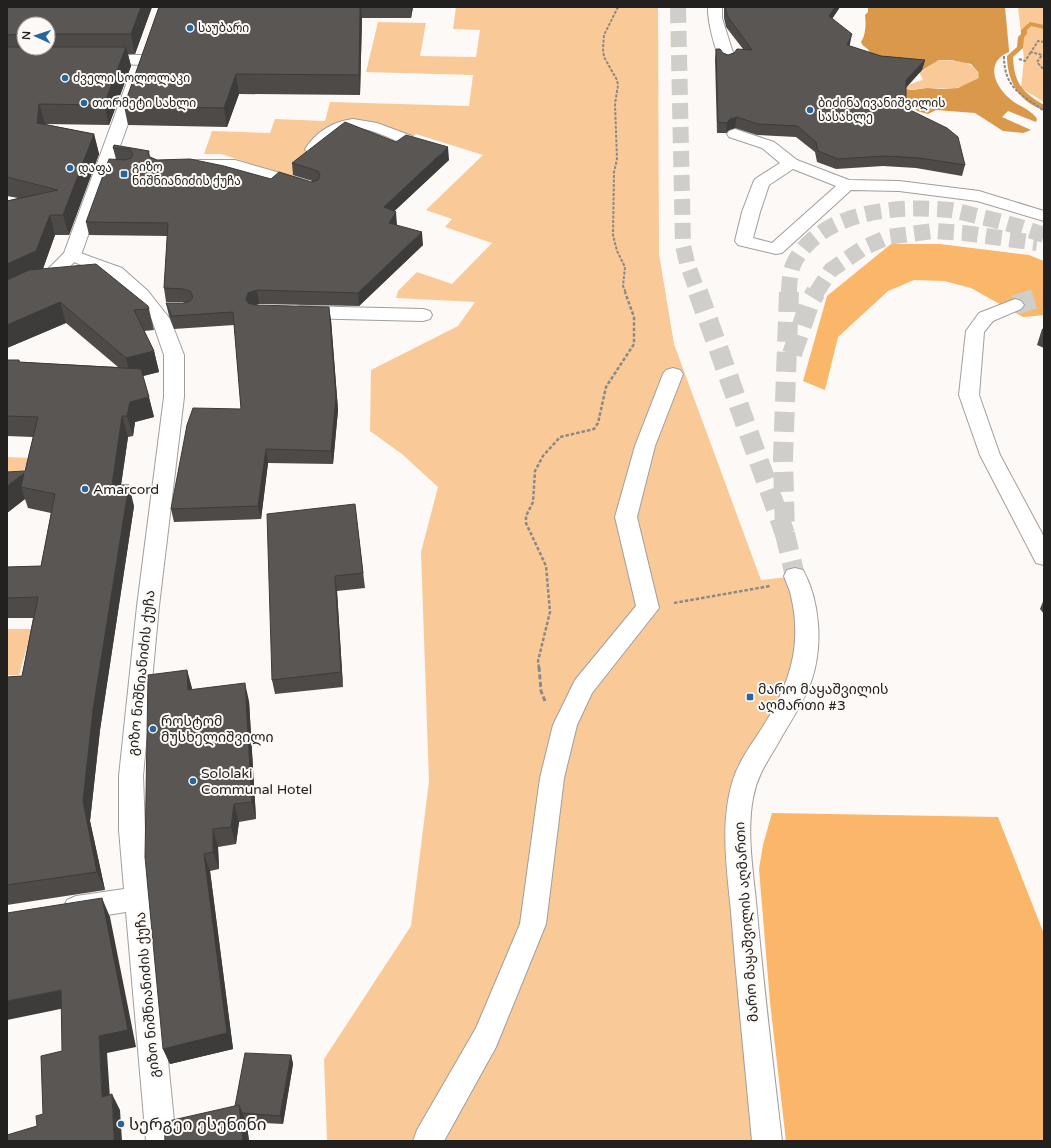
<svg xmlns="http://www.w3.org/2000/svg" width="1051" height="1148" viewBox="0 0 1051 1148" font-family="'Varela Round','Noto Sans Georgian',sans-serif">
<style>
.green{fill:#f9ca98}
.forest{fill:#fab669}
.water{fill:#da984b}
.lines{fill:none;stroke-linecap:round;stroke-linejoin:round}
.stream{fill:#da984b;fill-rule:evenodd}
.minor-tunnel-far1{stroke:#d0cecb;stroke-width:16;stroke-dasharray:16 8;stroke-linecap:butt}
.minor-tunnel{stroke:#d0cecb;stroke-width:20;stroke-dasharray:20 10;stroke-linecap:butt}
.major-tunnel-far1{stroke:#d0cecb;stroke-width:16;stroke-dasharray:16 8;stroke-linecap:butt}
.major-tunnel{stroke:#d0cecb;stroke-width:20;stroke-dasharray:20 10;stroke-linecap:butt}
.minor-casing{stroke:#a19e9c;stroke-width:2}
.major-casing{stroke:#a19e9c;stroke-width:2}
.path-far2{stroke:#8b8987;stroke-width:2;stroke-dasharray:3 1.5;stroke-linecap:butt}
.path-far1{stroke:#8b8987;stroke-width:2.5;stroke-dasharray:3.5 2;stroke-linecap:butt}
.path{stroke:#8b8987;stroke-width:3;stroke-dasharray:5 2.5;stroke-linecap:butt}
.minor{fill:#fff;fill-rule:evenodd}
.major{fill:#fff;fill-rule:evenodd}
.wall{fill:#4d4a48;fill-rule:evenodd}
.shaded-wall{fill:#3e3c3b}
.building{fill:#595654;stroke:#3e3c3b}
.poi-dot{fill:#27669d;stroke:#fcf9f6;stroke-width:1.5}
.labels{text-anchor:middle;stroke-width:4;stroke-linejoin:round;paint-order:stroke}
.far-poi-label{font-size:12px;fill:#222120;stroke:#fcf9f6;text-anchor:start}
.poi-label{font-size:14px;fill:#222120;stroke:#fcf9f6;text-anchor:start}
.street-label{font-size:14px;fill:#222120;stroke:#fcf9f6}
.near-poi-label{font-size:17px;fill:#222120;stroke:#fcf9f6;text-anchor:start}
</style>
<rect width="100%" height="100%" fill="#fcf9f6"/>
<g class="green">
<path d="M456,7H658L659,254L674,344L761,580L795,576L805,652L744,781L767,1141H327L324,1059L411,926L429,781L421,552L438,487L402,454L370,431L371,370L458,326L475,302L396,298L398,291L417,272L452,284L492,243L445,227L452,219L426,210L483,155L416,134L403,145L358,131L300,180L221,154H204L212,131L270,133L275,119L325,121L330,102L469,106L473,75L366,72L378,22L426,23L420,56L476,57L480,30L453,29Z"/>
<path d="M1018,7H1044V102L1021,88L1024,59Z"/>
<path d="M939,60C955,61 974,59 980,78C961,91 950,88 928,88C917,88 913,91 900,88C908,86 914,82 923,80L918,70L922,71Z"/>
<path d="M7,457L28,458L23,473L7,480Z"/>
<path d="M7,629H32L19,675H7Z"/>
</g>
<g class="forest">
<path d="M891,244H940L1029,255L1044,261V315L1023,317L971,288L944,281L914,280L888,291L838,337L825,390L803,381L827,296Z"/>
<path d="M772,813L998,817L1044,934V1141H786L770,1002L759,869L763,845Z"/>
</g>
<path class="water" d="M868,7H1005L1009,50V52C985,62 994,85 1009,98C1017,106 1031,109 1037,119L1036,122L1008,111L1002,117L1031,130L1023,133L1003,131L975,113L936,110L928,114L917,111L901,93L900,88L912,90L927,88L942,89L958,88L979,78L978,72L971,64L951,60H939L921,71L870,54C869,47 863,48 861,42C866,35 866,23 865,15L868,12Z"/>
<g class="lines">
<path class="stream" d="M1030,22L1044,25V29L1031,26L1027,30V34L1024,37L1023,48L1013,57C1014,83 1022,92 1044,105V110C1019,102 1007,81 1007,56L1017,47L1018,37L1021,34V30Z"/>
<path class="minor-tunnel-far1" d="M678,7L683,245L687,263L698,293"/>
<g class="minor-tunnel">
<path d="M698,292L785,534"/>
<path d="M1015,305L1044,296"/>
</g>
<g class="major-tunnel-far1">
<path d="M789,293C789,284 790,269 795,261C823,210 899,205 950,210C959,211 968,214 977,216C1000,221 1022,227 1044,235"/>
<path d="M816,293L831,270L863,248L888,237L933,231L964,233L1037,243"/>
</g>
<g class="major-tunnel">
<path d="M789,292L783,458L785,534L795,576"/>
<path d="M792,354L810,302L816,292"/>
</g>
<g class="minor-casing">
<g id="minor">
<path d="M708,7H722V18L735,59L732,62L727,64L722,62C715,53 707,18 708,7Z"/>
<path d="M100,55H142L147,57L150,60L147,63L142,65L95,63L92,60L95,57Z"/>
<path d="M353,119L377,123L412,136L414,139L412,142L406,144C388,139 368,125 349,129C332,133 325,157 307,152L305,149C316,132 333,121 353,119Z"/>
<path d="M735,129L774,142L797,160L849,180L899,181L979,191L1044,211V221L977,201L899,191L851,190L782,253L776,254L738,245L735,241L742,212L753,183L755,179L780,163L762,148L729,137L727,134L729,131ZM793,169L836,186L772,243L753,238L760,212L769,185Z"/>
<path d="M186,160H235L308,181L310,185L308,189L302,190L234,170H186L180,168L178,165L180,162Z"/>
<path d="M72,250L122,268L148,291L170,319L184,355V397L159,606L143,776L145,830L176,1141H146L126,912L76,920L67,916L63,908L67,900L76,896L124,889L119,830V776L137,606L164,397V355L152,320L136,299L110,276L66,259L63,255L66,251Z"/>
<path d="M1015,299L1021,301L1024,305L1021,309L993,321L984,332L979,395L1000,455L1044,537V565L1036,563L980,455L959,395L966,331L979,313Z"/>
<path d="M300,306L423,309L430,311L432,315L430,319L423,321L300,318L293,316L291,312L293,308Z"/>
<path d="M673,368L680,370L683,374L655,446L637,517L659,608L592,693L577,725L564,778L546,924L496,1047L444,1141H413L417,1130L476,1028L520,924L540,778L553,725L575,680L636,606L615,517L635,446L663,374L666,370Z"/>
</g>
</g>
<g class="major-casing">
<g id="major">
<path d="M135,77L140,79L143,82L81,255L58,279L7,302V289L46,271L64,253L127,82L130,79Z"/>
<path d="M795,568L803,570C820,601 823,645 812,679C805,700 792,719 781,738C769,760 758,772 753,798C746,835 754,875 757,912C764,989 773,1065 782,1141H752C745,1065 737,989 731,912C727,869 720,825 732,783C738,762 751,745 762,728C789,686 803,646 791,596C790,589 786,583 784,576L787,570Z"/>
</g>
</g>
<g class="path-far2">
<path d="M618,7L604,35L603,49L604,57L617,80L618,85L615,104L617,159L614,172L613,235L617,251L625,267L623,286L626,293"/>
<path d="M1044,42L1038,41L1031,52L1042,55L1037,62L1044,70"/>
<path d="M1004,56C1004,88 1021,94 1044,111"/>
<path d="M1019,59L1025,61L1031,52"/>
</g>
<g class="path-far1">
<path d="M674,603L770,586"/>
<path d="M539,668L538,661L550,612L546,566L526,523V516L533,502L535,471L543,456L560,437L594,429L598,423L606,387L634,344V317L625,292"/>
</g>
<path class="path" d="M539,667L541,691L545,701"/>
<use href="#minor" class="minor"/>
<use href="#major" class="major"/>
</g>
<g class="wall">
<path d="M7,7H152L135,54H128L131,66L109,125L45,124L94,134L99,154L69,235H55L43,269L149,309L154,330L144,331L154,351L159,372L143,376L154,417L135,422L133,436L128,437L121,485L134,506L100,730L90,821L105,890L7,905V677L22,676L33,618H7V567L41,566L51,513L28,508L25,499L7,513L25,471L33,437L7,436V360H19L20,362L118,367L66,323L7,348V201L18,198L7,196ZM24,24H48V48H24Z"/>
<path d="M159,7H413L411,18H362L360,95L239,94L227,127L128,125L124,106Z"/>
<path d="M724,7H840L832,19L850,44L849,46L881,56L925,60L922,70L906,88V108L965,165L962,176L916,168L883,166L836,169L817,162L815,152L796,137L757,135L735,128L729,130L726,133H717L715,59L716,49L723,53L728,55L743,49L726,27L724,18Z"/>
<path d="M396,142L449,160L394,211L396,212V225L423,245L359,306L259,304L255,305L331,320L338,410L333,464L268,463L261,519L174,522L171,509L241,409L234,325L174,329L169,316L166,303H183L187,302H166L164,288L167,236L89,235L86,222L116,159L113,148L114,145L149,151L150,157L157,160L271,179L311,182L312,181L293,175L292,163Z"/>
<path d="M1044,328V348L1037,345L1042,329Z"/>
<path d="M355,504L365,588L337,591L343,687L275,694L272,680Z"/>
<path d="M1044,599V614L1040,609Z"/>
<path d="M187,670L192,690L249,701L256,819L239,822L236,844L218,847L219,869L210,871L233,1049L170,1064L163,1049Z"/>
<path d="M291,1055L293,1064L283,1124L246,1122L247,1126L249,1141H165L235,1106Z"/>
</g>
<g class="shaded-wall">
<path d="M141,7H152L135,54L131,34Z"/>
<path d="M360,7H361L362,18L360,95L359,75Z"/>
<path d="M411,7H413L411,18Z"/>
<path d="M835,7H840L827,26L829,16Z"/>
<path d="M852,34L850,44L845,56L847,45Z"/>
<path d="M126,47L131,66L109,125L104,105Z"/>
<path d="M925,60L922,70L903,90L906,80Z"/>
<path d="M236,74L239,94L227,127L224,108Z"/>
<path d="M39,104L45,124L43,143L37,123Z"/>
<path d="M737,117L735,128L729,130L726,133L727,123L730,119Z"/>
<path d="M94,134L99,154L69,235L63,215Z"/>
<path d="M448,147L449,160L385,220L384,207Z"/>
<path d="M396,212L397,225L390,236L389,223Z"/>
<path d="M50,215L55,235L42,271L7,287V264Z"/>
<path d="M422,232L423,245L359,306L358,293Z"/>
<path d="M257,290L259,304L251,306L246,299L248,293Z"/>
<path d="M60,302L66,323L7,348V325Z"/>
<path d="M329,307L331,320L338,410L333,464L331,451Z"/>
<path d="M154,351L159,372L131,379L126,358Z"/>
<path d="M149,397L154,417L135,422L133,436L127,416L130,402Z"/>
<path d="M122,416L128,437L118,506L112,485Z"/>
<path d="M266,449L268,463L261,519L258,506Z"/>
<path d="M24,473L21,487L25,499L7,513V486Z"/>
<path d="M129,485L134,506L100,730L90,821L105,890L97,872L83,801L93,710Z"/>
<path d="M335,576L337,591L343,687L341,672Z"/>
<path d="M187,670L192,688L193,708L188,690Z"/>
<path d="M245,683L249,701L256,819L252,802Z"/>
<path d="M234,804L239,822L236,844L231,827Z"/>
<path d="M213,829L218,847L219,869L213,852Z"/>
<path d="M204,854L210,871L233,1049L170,1064L163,1049Z"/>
<path d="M102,898L110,917L136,1047L107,1053L111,1113L102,1097L99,1036Z"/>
<path d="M61,990L70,1007L7,1020V1001Z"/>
<path d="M291,1055L293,1064L283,1124L280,1116Z"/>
<path d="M112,1094L120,1110L122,1141H114Z"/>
<path d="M239,1105L247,1126L249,1141H243Z"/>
</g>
<g class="building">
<path d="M7,7H141L131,34H48V24H24V34L7,35Z"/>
<path d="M159,7H360L359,75L236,74L224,108L124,106Z"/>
<path d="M725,7H835L829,16L852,34L847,45L881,56L925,60L906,80V108L947,128L958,137L965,165L919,158L885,156L838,159L818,151L816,142L797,126L758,124L737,117L730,119L727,123L718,122L716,49H720L723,53L728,55L734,53L737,49L752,50L728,17Z"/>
<path d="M7,47H24V48H48V47H126L104,105L39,104L37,123L94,134L63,215H50L36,251L7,264V201L58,190L7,177Z"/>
<path d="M345,122L396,142L406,135L448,147L384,207L396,212L389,223L422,232L358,293L257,290L248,293L246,299L248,303L256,305L329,307L336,397L331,451L266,449L258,506L171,509L187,425L193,408L241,409L233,312L172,316L166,303H183L190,301L193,297L190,291L183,289L164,288L168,223L86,222L109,159L125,160L131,158L133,154L130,149L113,148L114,145L149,151L148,154L150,157L157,160L190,159L224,166L271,179L279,172L311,182L318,180L320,175L318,171L292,163Z"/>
<path d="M96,264L148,306L149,309L134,310L154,351L126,358L60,302L7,325V280L29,270Z"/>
<path d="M7,360H19V362L141,369L149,397L130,402L127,416H122L112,485H129L93,710L83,801L97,872L7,885V677L22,676L38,597L7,598V567L41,566L55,494L21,487L24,473L7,486V472L25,471L38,417L7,416Z"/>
<path d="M355,504L363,573L335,576L341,672L272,680L267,514Z"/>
<path d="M187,670L188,690L245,683L252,802L234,804L231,827L213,829V852L204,854L227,1033L163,1049L145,857L148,675Z"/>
<path d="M102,898L128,1030L99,1036L102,1097L112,1094L114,1141H8L7,1135L37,1126L36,1116L43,1114L41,1056L62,1051L61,990L7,1001V913Z"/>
<path d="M245,1053L291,1055L280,1116L242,1113L239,1105L235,1106Z"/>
<path d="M239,1105L243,1141H165L164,1122Z"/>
</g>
<g class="poi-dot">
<circle cx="190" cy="28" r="4"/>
<circle cx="65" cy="78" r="4"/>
<circle cx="84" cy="103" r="4"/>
<circle cx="810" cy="110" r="4"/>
<circle cx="70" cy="168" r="4"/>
<rect x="120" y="170" width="8" height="8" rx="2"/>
<circle cx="85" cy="489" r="4"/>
<rect x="746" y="693" width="8" height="8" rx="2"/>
<circle cx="153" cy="729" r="4"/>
<circle cx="193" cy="781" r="4"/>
<circle cx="121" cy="1124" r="4"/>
</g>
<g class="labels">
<g class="far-poi-label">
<text x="198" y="32">საუბარი</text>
<text x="73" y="82">ძველი სოლოლაკი</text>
<text x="92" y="107">თორმეტი სახლი</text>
<text x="818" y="107">ბიძინა ივანიშვილის<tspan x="818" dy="14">სასახლე</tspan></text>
<text x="132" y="171">გიზო<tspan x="132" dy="14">ნიშნიანიძის ქუჩა</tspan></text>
<text x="78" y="172">დაფა</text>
</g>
<g class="poi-label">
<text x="93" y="494">Amarcord</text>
<text x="758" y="694">მარო მაყაშვილის<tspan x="758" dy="16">აღმართი #3</tspan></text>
<text x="161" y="726">როსტომ<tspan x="161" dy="16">მუსხელიშვილი</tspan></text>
<text x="201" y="778">Sololaki<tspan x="201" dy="16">Communal Hotel</tspan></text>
</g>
<g class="street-label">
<text transform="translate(141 673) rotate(-84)" y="5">გიზო ნიშნიანიძის ქუჩა</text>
<text transform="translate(746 922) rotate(-94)" y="5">მარო მაყაშვილის აღმართი</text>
<text transform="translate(147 995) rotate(-95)" y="5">გიზო ნიშნიანიძის ქუჩა</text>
</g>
<g class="near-poi-label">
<text x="129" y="1130">სერგეი ესენინი</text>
</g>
</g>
<rect width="1051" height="1148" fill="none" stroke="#222120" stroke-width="16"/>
<g transform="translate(36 36) rotate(273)"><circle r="19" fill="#fcf9f6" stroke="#a5a3a0"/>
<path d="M0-3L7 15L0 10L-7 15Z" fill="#27669d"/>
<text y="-6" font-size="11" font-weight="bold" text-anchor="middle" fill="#222120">N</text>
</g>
</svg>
